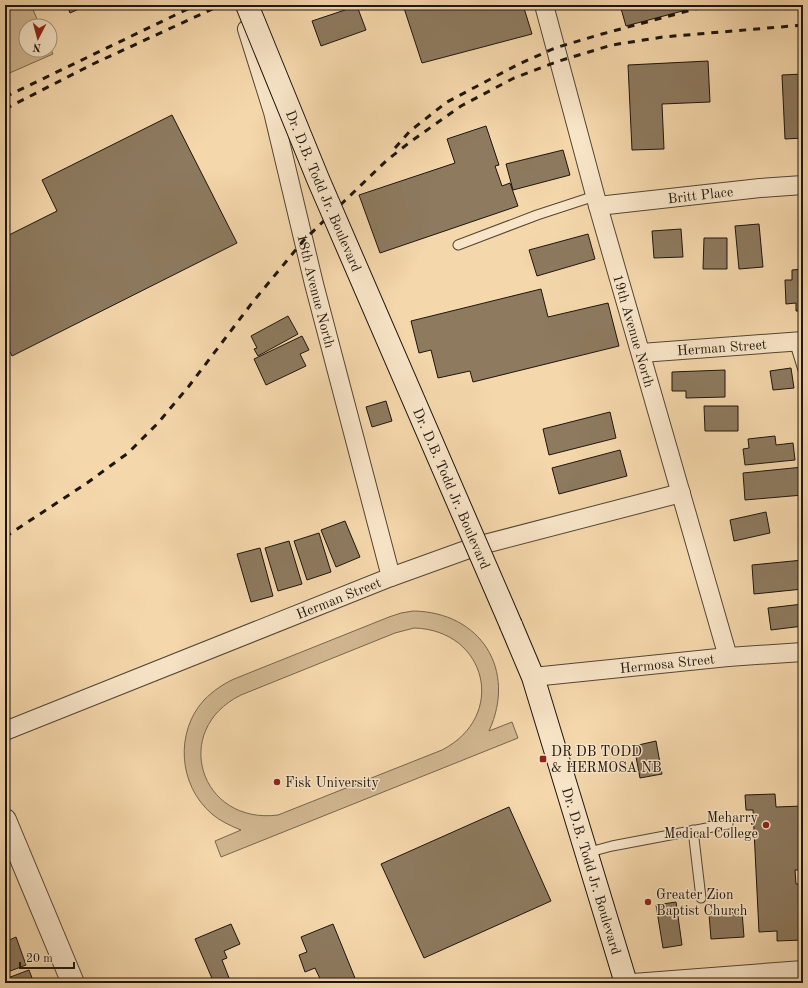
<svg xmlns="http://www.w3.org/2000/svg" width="808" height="988" viewBox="0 0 808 988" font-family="'Old Standard TT',serif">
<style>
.green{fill:#d0b690;stroke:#77664e;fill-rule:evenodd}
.building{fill:#8d7a5f;stroke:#1e150d}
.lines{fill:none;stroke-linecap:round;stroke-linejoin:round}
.service-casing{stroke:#544634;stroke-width:11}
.minor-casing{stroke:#544634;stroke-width:20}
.tertiary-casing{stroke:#544634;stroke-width:24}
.secondary-casing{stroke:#1e150d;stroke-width:24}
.service{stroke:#f8e5c8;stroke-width:9}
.minor{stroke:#f8e5c8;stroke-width:18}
.tertiary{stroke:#f8e5c8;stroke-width:22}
.secondary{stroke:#f8e5c8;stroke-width:22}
.rail{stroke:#1e150d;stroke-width:3;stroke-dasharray:7 7;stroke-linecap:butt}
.secondary-bridge-casing{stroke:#1e150d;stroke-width:24;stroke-linecap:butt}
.secondary-bridge{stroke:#f8e5c8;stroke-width:22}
.poi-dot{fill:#8f2418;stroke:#f8e5c8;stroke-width:1.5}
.labels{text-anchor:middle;stroke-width:3;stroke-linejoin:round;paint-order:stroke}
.street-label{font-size:14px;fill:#1e150d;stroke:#f8e5c8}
.poi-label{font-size:14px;fill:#1e150d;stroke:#f8e5c8;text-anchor:start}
</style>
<rect width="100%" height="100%" fill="#f4d7ab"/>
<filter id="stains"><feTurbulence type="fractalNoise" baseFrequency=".005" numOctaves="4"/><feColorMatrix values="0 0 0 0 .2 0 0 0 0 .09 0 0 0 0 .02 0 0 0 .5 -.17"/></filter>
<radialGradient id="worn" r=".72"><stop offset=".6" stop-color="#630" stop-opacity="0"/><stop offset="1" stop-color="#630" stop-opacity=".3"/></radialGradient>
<g class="green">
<path d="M5,5H31L40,26H26V50H50V48L53,54L5,75Z"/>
<path d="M413,611C481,612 517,670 489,731L512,722L518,738L221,857L215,841L241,830C231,826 220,821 212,814C178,785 175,732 204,700C213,691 223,684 234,679L389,617L401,613ZM414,628C487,630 508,716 442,750L278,815C200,825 170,730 241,695L395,633Z"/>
</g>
<g class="building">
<path d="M67,5H88L70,13Z"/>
<path d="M403,5H523L532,34L422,63Z"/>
<path d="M620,5H705L626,26Z"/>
<path d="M357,6L366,30L321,46L312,21Z"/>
<path d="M708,61L710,102L662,104L664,149L632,150L628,65Z"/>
<path d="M803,74V138L785,139L782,75Z"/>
<path d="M172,115L237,243L12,356L5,342V237L57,211L42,180Z"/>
<path d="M486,126L499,165L495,166L502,186L510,183L518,206L380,253L359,195L455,163L447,139Z"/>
<path d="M563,150L570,175L513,190L506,164Z"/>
<path d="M759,224L763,267L739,269L735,226Z"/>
<path d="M681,229L683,257L654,258L652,231Z"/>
<path d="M588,234L595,259L537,276L529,250Z"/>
<path d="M704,238H727V269H703Z"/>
<path d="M803,269V311H796V303L786,304L785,280H792V270Z"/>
<path d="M541,289L548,317L608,303L619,346L473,382L470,371L438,378L431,350L419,353L411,321Z"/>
<path d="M288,316L298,334L258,356L254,349L257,348L251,336Z"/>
<path d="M302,336L309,350L300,354L306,366L266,385L254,359Z"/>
<path d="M791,368L794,388L773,390L770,371Z"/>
<path d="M725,370V397L686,398V391H672V372Z"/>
<path d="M386,401L392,421L372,427L366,407Z"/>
<path d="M704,406H738V431H705Z"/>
<path d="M610,412L616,438L549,455L543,429Z"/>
<path d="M775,436L776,445L793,443L795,460L745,465L743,449L749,448L748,439Z"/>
<path d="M620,450L627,476L559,494L552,468Z"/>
<path d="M803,467V495L745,500L743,473Z"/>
<path d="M766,512L770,533L734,541L730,520Z"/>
<path d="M345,521L360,557L336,567L321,530Z"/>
<path d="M319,533L331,572L307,580L294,541Z"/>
<path d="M289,541L302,584L278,591L265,548Z"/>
<path d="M260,548L273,596L251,602L237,554Z"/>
<path d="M803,560V589L754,594L752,565Z"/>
<path d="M803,604V626L771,630L768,608Z"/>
<path d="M656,741L662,774L640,778L634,746Z"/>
<path d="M775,794L776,807L803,806V870H795L796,884H803V940L777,941V931L759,932L753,810H746L745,795Z"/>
<path d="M509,807L551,901L424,958L381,864Z"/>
<path d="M676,902L682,945L663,948L656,905Z"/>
<path d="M742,912L744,937L711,939L709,914Z"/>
<path d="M231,924L240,944L224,951L227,958L222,960L231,983H214L195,939Z"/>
<path d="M333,924L357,983H322L315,968L305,972L299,955L307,952L301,937Z"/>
<path d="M16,937L26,965L5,973V942Z"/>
<path d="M29,970L34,983H5V979Z"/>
</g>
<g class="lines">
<g class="service-casing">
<g id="service">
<path d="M458,245L537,215L595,196"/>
<path d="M794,341L803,370"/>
<path d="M693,830L701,898"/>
<path d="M586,853L612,846L728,824"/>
</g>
</g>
<g class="minor-casing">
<g id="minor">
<path id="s1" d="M544,5L598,206L728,657"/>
<path id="s2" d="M247,29L273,112L314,284L391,577"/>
<path id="s3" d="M598,206L760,188L803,185"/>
<path id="s4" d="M641,353L803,341"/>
<path id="s5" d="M533,677L728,657L803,652"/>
<path id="s6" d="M5,731L391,577L477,546L681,493"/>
<path d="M633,983L803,970"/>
</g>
</g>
<g class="tertiary-casing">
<path id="tertiary" d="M5,820L73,983"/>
</g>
<g class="secondary-casing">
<g id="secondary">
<path id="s7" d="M511,625L533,677L626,983"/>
</g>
</g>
<use href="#service" class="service"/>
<use href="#minor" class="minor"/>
<use href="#tertiary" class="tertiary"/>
<use href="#secondary" class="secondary"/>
<g class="rail">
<path d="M5,97L196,5"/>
<path d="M5,109L93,64L221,5"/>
<path d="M395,148L410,131L447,102L519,64L555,48L602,34L710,5"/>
<path d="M5,537L87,483L128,453L158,423L189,386L252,303L303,241L386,161L410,142L461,106L514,78L559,61L612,45L663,37L803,25"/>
</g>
<g class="secondary-bridge-casing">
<g id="secondary-bridge">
<path id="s8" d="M247,5L318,179L511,625"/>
</g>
</g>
<use href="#secondary-bridge" class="secondary-bridge"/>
</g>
<g class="poi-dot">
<rect x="539" y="755" width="8" height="8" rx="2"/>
<circle cx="277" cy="782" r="4"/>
<circle cx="766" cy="825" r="4"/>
<circle cx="648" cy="902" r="4"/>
</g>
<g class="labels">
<g class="street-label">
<text dy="5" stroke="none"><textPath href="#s8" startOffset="201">Dr. D.B. Todd Jr. Boulevard</textPath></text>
<text dy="5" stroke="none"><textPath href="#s3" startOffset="103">Britt Place</textPath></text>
<text dy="5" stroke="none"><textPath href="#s2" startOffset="271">18th Avenue North</textPath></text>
<text dy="5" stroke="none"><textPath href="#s1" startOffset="338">19th Avenue North</textPath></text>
<text dy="5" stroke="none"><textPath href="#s4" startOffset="81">Herman Street</textPath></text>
<text dy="5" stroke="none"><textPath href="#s8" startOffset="525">Dr. D.B. Todd Jr. Boulevard</textPath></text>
<text dy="5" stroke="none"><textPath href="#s6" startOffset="359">Herman Street</textPath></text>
<text dy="5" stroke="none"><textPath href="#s5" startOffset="135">Hermosa Street</textPath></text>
<text dy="5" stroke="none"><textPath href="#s7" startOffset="259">Dr. D.B. Todd Jr. Boulevard</textPath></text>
</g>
<g class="poi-label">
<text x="551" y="756">DR DB TODD<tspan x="551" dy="16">&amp; HERMOSA NB</tspan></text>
<text x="285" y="787">Fisk University</text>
<text x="758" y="822" text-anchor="end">Meharry<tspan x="758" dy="16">Medical College</tspan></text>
<text x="656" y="899">Greater Zion<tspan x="656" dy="16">Baptist Church</tspan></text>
</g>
</g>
<rect width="808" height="988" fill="none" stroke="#f4d7ab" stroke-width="20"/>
<rect x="6" y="6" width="796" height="976" fill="none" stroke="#1e150d" stroke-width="2"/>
<rect x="10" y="10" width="788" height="968" fill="none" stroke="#1e150d"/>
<g transform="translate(38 38) rotate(186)"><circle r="19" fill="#f8e5c8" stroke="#a1927d"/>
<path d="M0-3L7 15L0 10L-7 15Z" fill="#8f2418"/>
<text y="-6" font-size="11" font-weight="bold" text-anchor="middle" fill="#1e150d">N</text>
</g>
<path d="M20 962v6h54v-6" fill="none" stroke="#1e150d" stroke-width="2"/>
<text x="26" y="962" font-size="12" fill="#1e150d" stroke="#f8e5c8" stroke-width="3" paint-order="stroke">20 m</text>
<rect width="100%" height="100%" filter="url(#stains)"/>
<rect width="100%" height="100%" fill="url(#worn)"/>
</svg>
